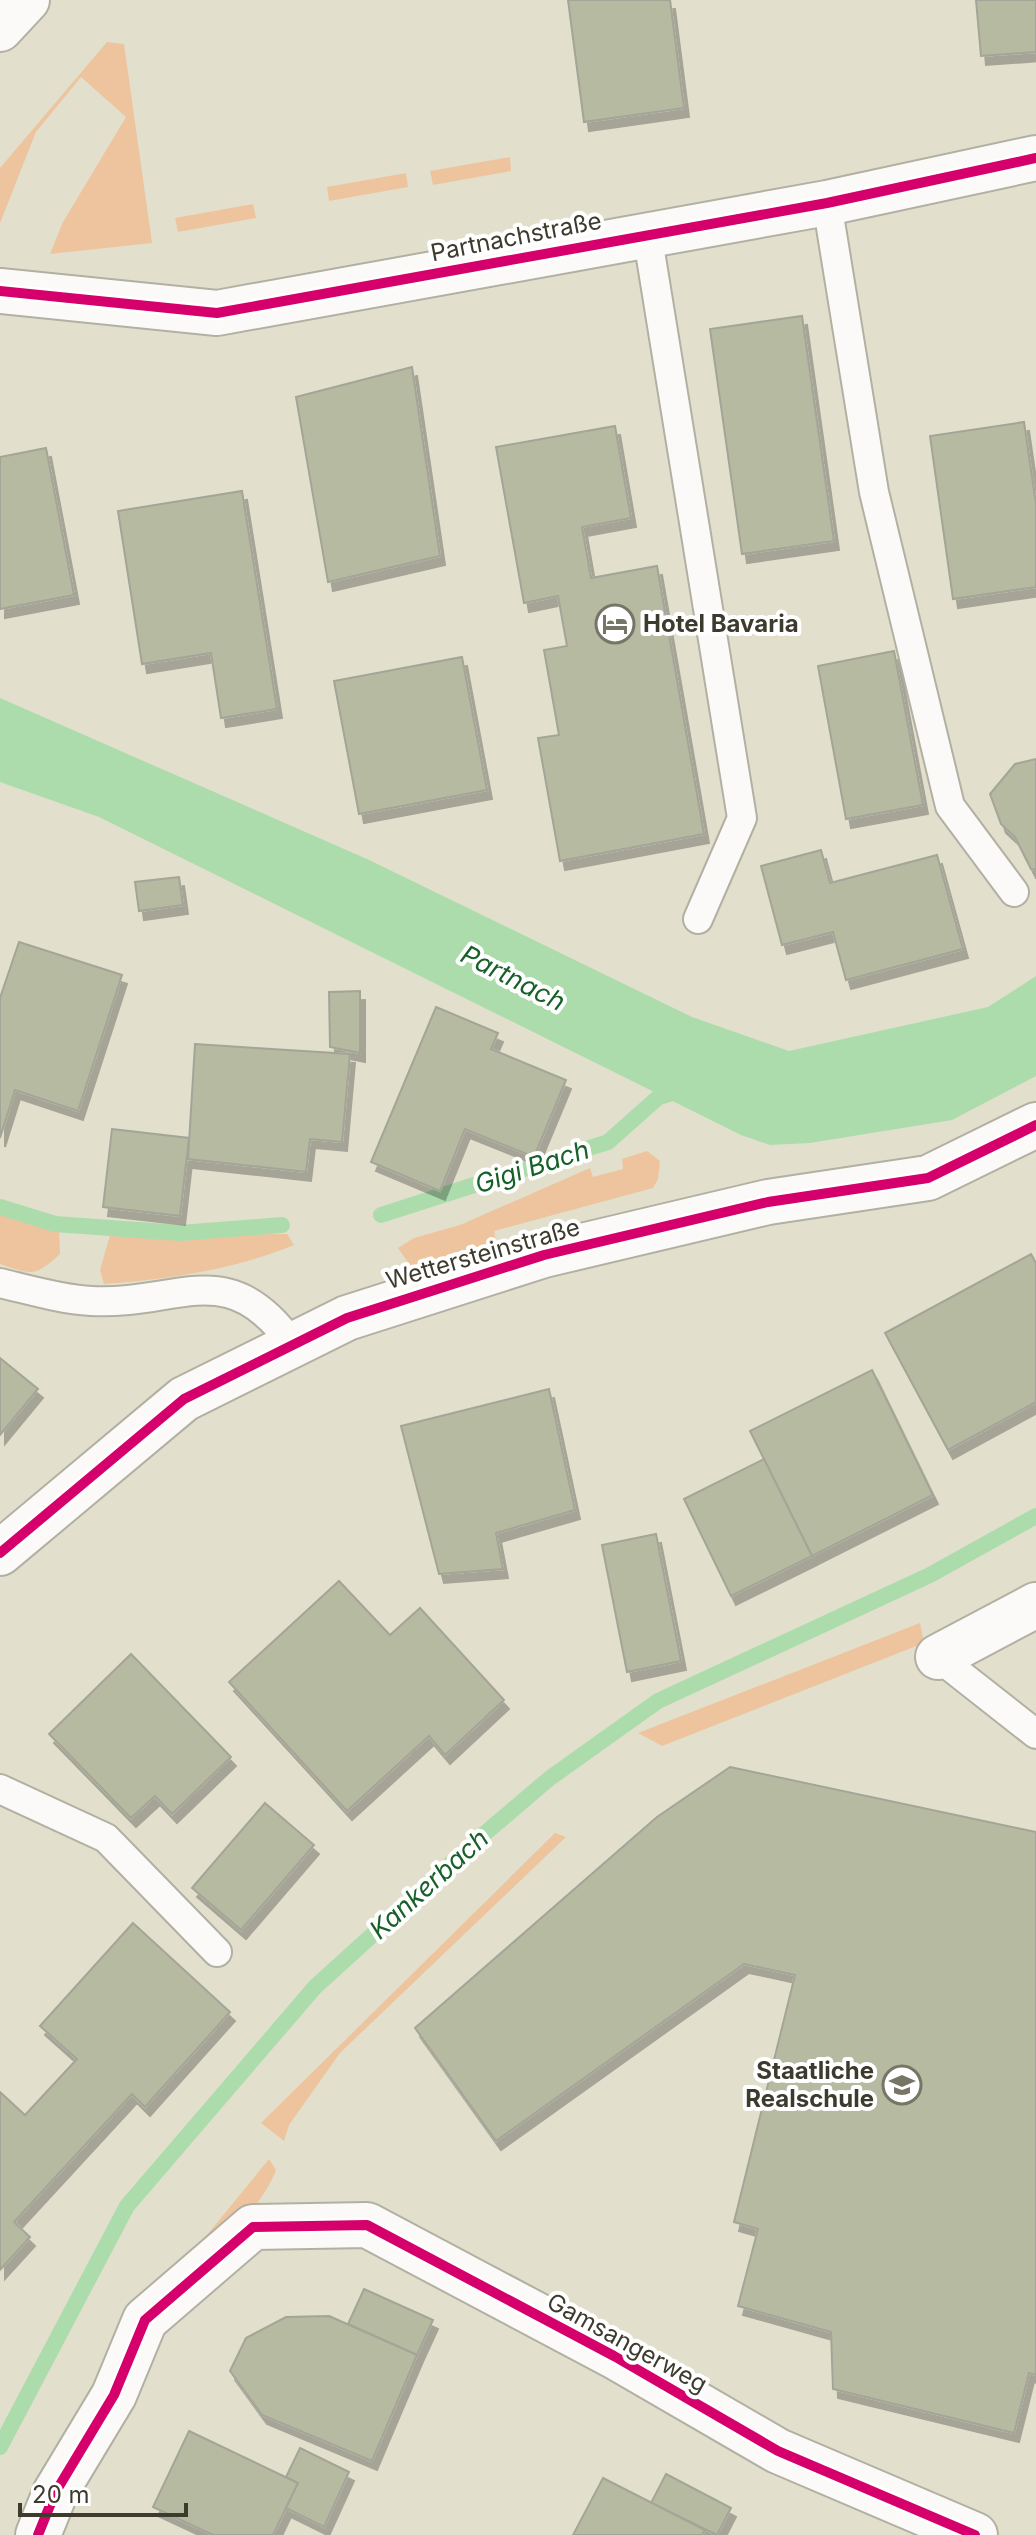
<svg xmlns="http://www.w3.org/2000/svg" width="1036" height="2535" viewBox="0 0 1036 2535" font-family="Inter,sans-serif">
<style>
.green{fill:#edc49e}
.water{fill:#acdcab}
.lines{fill:none;stroke-linecap:round;stroke-linejoin:round}
.stream{stroke:#acdcab;stroke-width:16}
.building{fill:#b5baa1;stroke:#a4a597;stroke-width:2;filter:url(#shadow)}
.service-casing{stroke:#b2b0a2;stroke-width:32}
.minor-casing{stroke:#b2b0a2;stroke-width:48}
.service{stroke:#fbfaf8;stroke-width:28}
.minor{stroke:#fbfaf8;stroke-width:44}
.cycleway-casing{stroke:#fff;stroke-width:15}
.cycleway{stroke:#d6006c;stroke-width:10}
.labels{text-anchor:middle;stroke-width:8;stroke-linejoin:round;paint-order:stroke}
.street-label{font-size:24px;fill:#3d3b2e;stroke:#fff}
.poi-label{font-size:24px;font-weight:bold;fill:#3d3b2e;stroke:#fff;text-anchor:start}
.water-label{font-size:26px;font-style:italic;fill:#176129;stroke:#fff}
</style>
<defs>
<filter id="shadow"><feDropShadow dx="5" dy="9" stdDeviation="0" flood-color="#0004"/></filter>
</defs>
<rect width="100%" height="100%" fill="#e2e0cd"/>
<g class="green">
<path d="M107,42L124,44L152,243L50,254L63,222L126,117L81,77L36,132L0,223V168Z"/>
<path d="M510,157L511,171L433,185L430,171Z"/>
<path d="M406,173L408,187L329,201L327,187Z"/>
<path d="M253,204L256,218L178,232L175,218Z"/>
<path d="M647,1151L660,1161L658,1179L653,1188L494,1231L497,1247L414,1271L398,1248L414,1238L460,1225L590,1168L593,1177L623,1169L622,1159Z"/>
<path d="M0,1206L59,1224L60,1254C35,1277 32,1275 0,1264Z"/>
<path d="M287,1234L294,1245C232,1270 171,1279 104,1284L100,1270L110,1235Z"/>
<path d="M920,1623L924,1643L662,1746L638,1733Z"/>
<path d="M555,1833L566,1837L340,2053L289,2125L284,2141L261,2123Z"/>
<path d="M269,2159L276,2170C259,2214 218,2243 180,2268Z"/>
</g>
<path class="water" d="M0,698L367,859L692,1017L789,1051L988,1007L1036,976V1076L952,1120L810,1143L770,1145L741,1135L99,817L0,782Z"/>
<g class="lines">
<g class="stream">
<path d="M0,1207L55,1224L180,1233L282,1225"/>
<path d="M381,1215L608,1142L662,1094L659,1097L682,1090"/>
<path d="M0,2447L127,2206L315,1987L477,1840L550,1778L658,1701L930,1575L1036,1516"/>
</g>
</g>
<g class="building">
<path d="M568,0H670L684,108L584,122Z"/>
<path d="M976,0H1036V52L981,56Z"/>
<path d="M802,316L834,541L742,554L710,329Z"/>
<path d="M412,367L440,556L328,582L296,397Z"/>
<path d="M1024,422L1036,504V587L953,599L930,436Z"/>
<path d="M615,426L631,518L582,527L591,578L657,566L704,834L560,861L538,738L559,735L544,650L567,646L558,596L524,603L496,447Z"/>
<path d="M46,448L74,595L0,609V457Z"/>
<path d="M242,491L277,709L221,718L211,653L142,664L118,511Z"/>
<path d="M894,651L923,805L846,819L818,666Z"/>
<path d="M462,657L487,790L359,814L334,681Z"/>
<path d="M1036,759V870L1031,869L1015,837L1001,824L990,794L1015,764Z"/>
<path d="M821,850L830,883L937,855L963,949L846,980L833,932L782,945L761,866Z"/>
<path d="M179,877L183,905L139,911L135,882Z"/>
<path d="M19,942L122,975L78,1111L15,1090L0,1138V998Z"/>
<path d="M360,991V1053L330,1047L329,992Z"/>
<path d="M436,1007L498,1033L491,1049L566,1080L534,1157L465,1129L440,1191L371,1162Z"/>
<path d="M195,1044L350,1054L342,1142L310,1139L306,1172L188,1159Z"/>
<path d="M112,1129L189,1138L180,1216L103,1207Z"/>
<path d="M1031,1254L1036,1263V1402L948,1450L885,1333Z"/>
<path d="M0,1358L38,1389L0,1435Z"/>
<path d="M872,1370L933,1495L812,1556L750,1431Z"/>
<path d="M549,1389L575,1510L496,1533L503,1569L439,1574L401,1426Z"/>
<path d="M764,1459L812,1556L731,1596L684,1499Z"/>
<path d="M656,1534L681,1661L627,1672L602,1545Z"/>
<path d="M339,1581L390,1635L420,1608L504,1700L445,1755L429,1736L347,1811L229,1682Z"/>
<path d="M131,1654L231,1757L172,1814L155,1796L131,1818L49,1734Z"/>
<path d="M730,1767L1036,1832V2375L1029,2373L1014,2433L833,2389L831,2332L738,2306L758,2229L734,2222L795,1975L744,1964L496,2141L415,2028L657,1817Z"/>
<path d="M265,1803L314,1845L241,1930L192,1888Z"/>
<path d="M133,1923L230,2012L145,2107L132,2094L14,2222L30,2237L0,2270V2092L25,2115L77,2059L40,2026Z"/>
<path d="M364,2289L433,2320L417,2355L348,2324Z"/>
<path d="M329,2316L417,2355L372,2461L262,2415L230,2371L246,2338L286,2317Z"/>
<path d="M189,2431L298,2483L273,2535H213L153,2507Z"/>
<path d="M300,2448L349,2472L324,2527L286,2508L298,2483L286,2477Z"/>
<path d="M666,2474L731,2508L717,2535L651,2503Z"/>
<path d="M603,2478L705,2530L702,2535H573Z"/>
</g>
<g class="lines">
<g class="service-casing">
<g id="service">
<path d="M827,203L874,492L950,806L1014,892"/>
<path d="M647,233L742,818L698,919"/>
<path d="M0,1283C30,1290 60,1299 91,1301C178,1306 228,1254 292,1344"/>
<path d="M938,1657L1036,1734"/>
<path d="M0,1789L106,1838L217,1952"/>
</g>
</g>
<g class="minor-casing">
<g id="minor">
<path d="M0,29L27,0"/>
<path d="M0,291L217,313L827,203L1036,158"/>
<path d="M0,1553L184,1399L347,1318L544,1255L768,1202L928,1178L1036,1125"/>
<path d="M938,1657L1036,1605"/>
<path d="M38,2535L55,2493L114,2395L145,2320L253,2227L367,2225L614,2356L778,2451L975,2535"/>
</g>
</g>
<use href="#service" class="service"/>
<use href="#minor" class="minor"/>
<g class="cycleway-casing">
<g id="cycleway">
<path d="M0,291L217,313L827,203L1036,158"/>
<path d="M0,1553L184,1399L347,1318L544,1255L768,1202L928,1178L1036,1125"/>
<path d="M38,2535L55,2493L114,2395L145,2320L253,2227L367,2225L614,2356L778,2451L975,2535"/>
</g>
</g>
<use href="#cycleway" class="cycleway"/>
</g>
<defs>
<g id="hotel-ring" transform="scale(2)"><circle r="9.5" fill="#fff" stroke="#777566" stroke-width="1.5"/><path d="M-6-4.5h1.5V1H6V5H4.5V3h-9V5H-6ZM-4 0a1.8 1.8 0 1 1 3.6 0ZM.5 0V-2.5h3Q6-2.5 6 0Z" fill="#777566"/></g>
<g id="school-ring" transform="scale(2)"><circle r="9.5" fill="#fff" stroke="#777566" stroke-width="1.5"/><path d="M0-5L7-2L0 1L-7-2ZM-4 1L0 2.5L4 1V4Q0 6-4 4Z" fill="#777566"/></g>
</defs>
<g fill-rule="evenodd">
<use href="#hotel-ring" x="615" y="624"/>
<use href="#school-ring" x="902" y="2085"/>
</g>
<g class="labels">
<g class="street-label">
<text transform="translate(516 237) rotate(-11)" y="8">Partnachstraße</text>
<text transform="translate(483 1254) rotate(-16)" y="8">Wettersteinstraße</text>
<text transform="translate(627 2343) rotate(29)" y="8">Gamsangerweg</text>
</g>
<g class="poi-label">
<text x="643" y="632">Hotel Bavaria</text>
<text x="874" y="2079" text-anchor="end">Staatliche<tspan x="874" dy="28">Realschule</tspan></text>
</g>
<g class="water-label">
<text transform="translate(513 978) rotate(27)" y="9">Partnach</text>
<text transform="translate(532 1167) rotate(-18)" y="9">Gigi Bach</text>
<text transform="translate(429 1884) rotate(-42)" y="9">Kankerbach</text>
</g>
</g>
<path d="M20 2503v12h166v-12" fill="none" stroke="#3d3b2e" stroke-width="4"/>
<text x="32" y="2503" font-size="24" fill="#3d3b2e" stroke="#ffffff" stroke-width="6" paint-order="stroke">20 m</text>
</svg>
